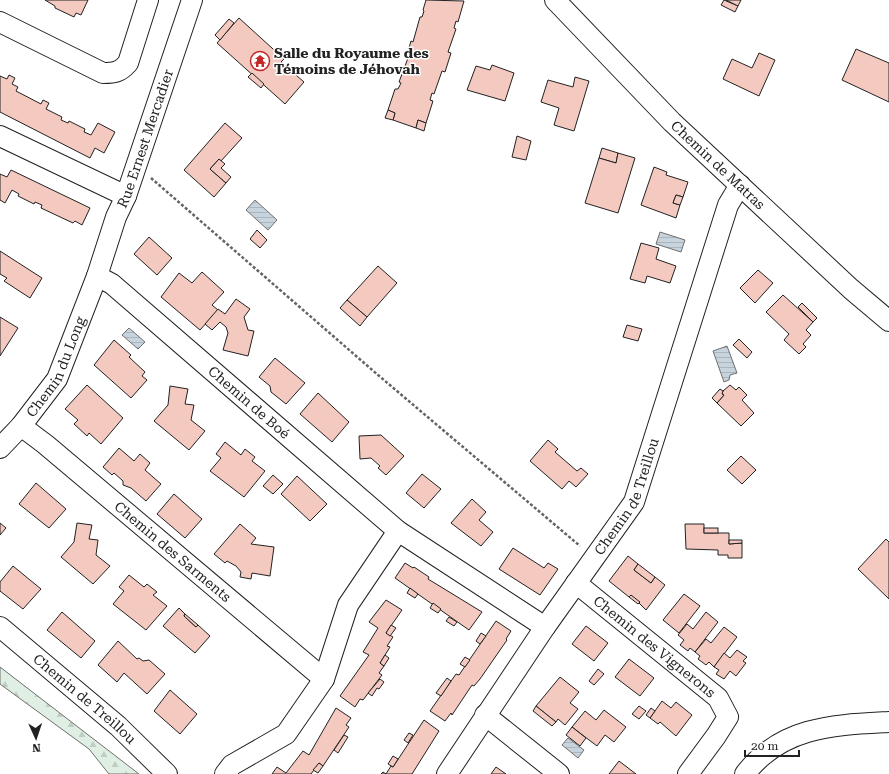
<svg xmlns="http://www.w3.org/2000/svg" width="889" height="774" viewBox="0 0 889 774" font-family="'Roboto Serif',serif">
<style>
.forest{fill:url(#forest-firs);stroke:#6f6f6f}
.water{fill:url(#water-rules);stroke:#6f6f6f}
.building{fill:#f3c9c0;stroke:#222}
.lines{fill:none;stroke-linecap:round;stroke-linejoin:round}
.minor-casing{stroke:#222;stroke-width:22}
.path{stroke:#646464;stroke-width:2.5;stroke-dasharray:3 2;stroke-linecap:butt}
.minor{stroke:#fff;stroke-width:20}
.labels{text-anchor:middle;stroke-width:3;stroke-linejoin:round;paint-order:stroke}
.poi-label{font-size:14px;font-weight:bold;fill:#222;stroke:#fff;text-anchor:start}
.street-label{font-size:14px;fill:#222;stroke:#fff}
</style>
<defs>
<pattern id="forest-firs" width="22" height="20" patternUnits="userSpaceOnUse"><rect width="22" height="20" fill="#e0efe3"/><path d="M5 1l3.5 6h-7zM16 11l3.5 6h-7z" fill="#c0cdc2"/></pattern>
<pattern id="water-rules" width="6" height="5" patternUnits="userSpaceOnUse"><rect width="6" height="5" fill="#c7d3dd"/><path d="M0 2.5h6" fill="none" stroke="#abb5bd"/></pattern>
</defs>
<rect width="100%" height="100%" fill="#fff"/>
<path class="forest" d="M0,667L139,774H109L89,749L0,684Z"/>
<g class="water">
<path d="M255,200L277,220L268,230L246,210Z"/>
<path d="M660,232L685,240L681,252L656,244Z"/>
<path d="M129,328L145,342L138,349L122,335Z"/>
<path d="M727,346L737,373L730,375L729,380L724,382L713,351Z"/>
<path d="M568,738L584,750L578,758L562,745Z"/>
</g>
<g class="building">
<path d="M45,0H88L81,15L76,13L74,17L55,8V6Z"/>
<path d="M426,0L464,1L458,22L456,21L454,28L456,29L448,52L451,53L445,72L442,71L434,94L432,93L430,100L433,101L426,123L418,120L416,128L393,120L395,113L388,110L395,89H398L401,83L399,82L408,58H406L411,41L413,42L420,17H422L424,11L423,10Z"/>
<path d="M724,0L738,6L735,12L721,5Z"/>
<path d="M726,0H741L738,6Z"/>
<path d="M239,18L284,59L281,62L304,82L285,104L217,43Z"/>
<path d="M229,19L234,23L220,40L215,35Z"/>
<path d="M856,49L889,63V102L842,80Z"/>
<path d="M759,53L775,60L759,96L723,79L732,59L752,68Z"/>
<path d="M492,65L514,73L505,101L467,90L476,66L490,70Z"/>
<path d="M252,73L264,84L261,88L248,77Z"/>
<path d="M9,75L15,78L12,84L18,87L16,91L41,104L43,100L49,103L46,109L62,117L61,120L68,123L69,121L85,129L84,132L91,135L98,123L115,132L104,153L95,148L90,158L0,112V76L7,79Z"/>
<path d="M575,77L589,81L574,131L554,125L559,108L541,102L548,80L573,87Z"/>
<path d="M388,110L395,113L393,120L385,118Z"/>
<path d="M418,120L426,123L424,131L416,128Z"/>
<path d="M225,123L242,138L221,161L219,159L210,169L226,183L214,197L184,170Z"/>
<path d="M517,136L531,141L526,160L512,157Z"/>
<path d="M602,148L618,153L616,163L599,158Z"/>
<path d="M618,153L635,158L618,213L585,203L599,158L616,163Z"/>
<path d="M219,159L225,164L221,168L231,177L226,183L210,169Z"/>
<path d="M654,167L667,172L666,175L688,182L683,197L676,195L673,203L680,205L676,218L641,205Z"/>
<path d="M11,170L90,208L82,225L75,221L73,223L41,208L42,205L35,202L34,204L18,196L19,194L12,190L5,203L0,200V174L7,177Z"/>
<path d="M676,195L683,197L680,205L673,203Z"/>
<path d="M257,230L267,240L260,248L250,239Z"/>
<path d="M149,237L172,258L157,275L134,254Z"/>
<path d="M641,243L659,248L656,259L676,266L670,283L647,276L645,283L630,279Z"/>
<path d="M0,251L42,278L30,298L4,281L7,278L0,274Z"/>
<path d="M378,266L397,283L367,317L347,300Z"/>
<path d="M758,270L773,283L755,303L740,288Z"/>
<path d="M202,272L224,292L212,305L218,310L200,330L161,297L179,273L192,283Z"/>
<path d="M783,295L813,322L806,330L811,335L803,344L806,347L799,354L784,340L789,334L766,312Z"/>
<path d="M236,299L250,309L244,317L248,330L254,331L248,356L223,350L228,333L226,327L220,322L212,330L205,324L218,309L225,314Z"/>
<path d="M347,300L367,317L360,326L340,308Z"/>
<path d="M802,303L817,318L813,322L798,307Z"/>
<path d="M0,317L18,328L0,356Z"/>
<path d="M627,325L642,329L638,341L623,337Z"/>
<path d="M739,339L752,352L747,358L733,345Z"/>
<path d="M114,340L131,355L129,357L145,372L142,376L147,380L131,398L94,365Z"/>
<path d="M275,358L305,383L286,404L271,392L270,386L259,377Z"/>
<path d="M87,385L123,418L101,444L89,433L87,436L74,424L78,420L65,409Z"/>
<path d="M730,385L736,390L739,387L747,395L742,400L754,413L741,426L717,403L724,395L722,394L723,391Z"/>
<path d="M170,386L188,389L185,404L194,405L191,420L205,431L189,450L154,421L168,405Z"/>
<path d="M720,389L723,391L722,394L724,395L717,403L712,398Z"/>
<path d="M318,393L349,422L332,442L300,414Z"/>
<path d="M381,435L404,456L386,475L378,468L380,466L371,458L360,459L359,436Z"/>
<path d="M548,440L558,449L555,452L577,471L581,468L588,474L576,487L569,481L562,489L530,461Z"/>
<path d="M225,442L241,455L245,449L255,457L252,461L265,471L244,497L210,471L221,458L216,454Z"/>
<path d="M119,448L134,461L140,454L150,463L145,470L161,484L146,501L131,488L123,485V481L114,473L112,475L103,467Z"/>
<path d="M741,456L756,470L742,484L727,470Z"/>
<path d="M422,474L441,489L424,508L406,493Z"/>
<path d="M273,475L283,484L273,494L263,486Z"/>
<path d="M297,476L327,504L310,521L281,494Z"/>
<path d="M36,483L66,509L49,528L19,504Z"/>
<path d="M174,494L202,519L185,538L157,514Z"/>
<path d="M472,499L486,512L479,520L493,532L481,546L451,523Z"/>
<path d="M0,523L6,528L0,535Z"/>
<path d="M77,523L92,525L89,539L98,540L96,555L110,566L93,584L61,557L74,542Z"/>
<path d="M240,524L256,538L251,544L274,547L270,576L252,573L251,579L240,577L241,572L236,566L227,561L225,563L214,554Z"/>
<path d="M685,524H704V533H729V544L742,543V558H728V555H718V550L686,549Z"/>
<rect x="704" y="528" width="14" height="5"/>
<path d="M886,539L889,542V599L858,569Z"/>
<path d="M729,540H742V543L729,544Z"/>
<path d="M513,548L544,568L548,563L558,569L540,595L499,569Z"/>
<path d="M628,556L638,564L634,570L651,583L655,577L665,585L646,610L631,595L629,597L609,581Z"/>
<path d="M405,563L413,568L414,567L429,577L428,579L482,612L469,630L395,578Z"/>
<path d="M638,564L655,577L651,583L634,570Z"/>
<path d="M13,566L41,589L23,609L0,591V582Z"/>
<path d="M129,575L144,587L147,584L157,592L153,595L167,606L146,630L113,604L124,591L119,587Z"/>
<path d="M410,588L418,594L415,598L407,593Z"/>
<path d="M684,594L700,606L679,633L663,620Z"/>
<path d="M631,595L640,602L638,604L629,597Z"/>
<path d="M386,600L402,610L386,633L393,637L387,646L390,647L380,663L384,666L379,673L382,675L363,700L360,699L355,707L340,696L369,655L363,652L378,628L369,622Z"/>
<path d="M433,603L441,609L438,613L430,608Z"/>
<path d="M179,608L185,614L184,616L196,627L198,625L210,636L195,653L163,626Z"/>
<path d="M62,612L95,641L81,658L47,630Z"/>
<path d="M706,612L718,622L695,652L690,648L688,651L680,645L684,640L678,635L687,624L693,629Z"/>
<path d="M185,614L198,625L196,627L184,616Z"/>
<path d="M449,617L457,622L454,626L446,621Z"/>
<path d="M496,621L511,631L506,639L507,640L480,679L474,686L472,685L452,715L451,713L445,721L430,711L456,674L459,675Z"/>
<path d="M391,625L396,628L390,636L386,633Z"/>
<path d="M586,626L608,643L594,661L572,644Z"/>
<path d="M724,627L737,637L714,667L709,662L706,665L698,659L700,656L695,652L706,639L711,643Z"/>
<path d="M481,633L486,636L480,644L476,641Z"/>
<path d="M118,641L137,659L139,658L143,661L149,660L165,674L147,694L124,673L117,682L98,665Z"/>
<path d="M737,650L747,657L743,661L746,663L736,676L730,671L724,679L716,674L719,670L714,667L724,653L730,658Z"/>
<path d="M385,655L389,658L384,666L380,663Z"/>
<path d="M465,657L470,660L465,667L460,664Z"/>
<path d="M629,659L654,678L640,696L615,677Z"/>
<path d="M598,669L604,674L594,685L589,681Z"/>
<path d="M560,677L579,692L570,703L578,709L565,725L558,719L556,722L536,706Z"/>
<path d="M447,678L451,681L441,696L436,693Z"/>
<path d="M380,679L384,682L379,689L377,688L372,696L368,693Z"/>
<path d="M170,690L197,714L180,734L154,711Z"/>
<path d="M662,701L671,708L676,702L692,715L676,736L660,722L658,724L650,718Z"/>
<path d="M536,706L556,722L552,726L533,711Z"/>
<path d="M639,706L646,711L639,719L632,714Z"/>
<path d="M336,708L351,718L346,725L349,727L323,766L319,763L311,774H272L277,767L286,773L303,751L309,755Z"/>
<path d="M651,708L655,711L650,718L646,715Z"/>
<path d="M604,710L626,727L614,742L605,735L597,746L572,727L585,711L596,720Z"/>
<path d="M424,720L439,731L412,774H381L383,772L386,774L391,766L393,767Z"/>
<path d="M572,727L586,738L580,746L566,735Z"/>
<path d="M409,733L413,735L408,743L404,740Z"/>
<path d="M344,735L348,737L338,753L334,750Z"/>
<path d="M393,756L398,759L393,767L388,764Z"/>
<path d="M619,761L636,774H609Z"/>
<path d="M319,763L323,766L318,773L313,770Z"/>
<path d="M496,767L506,774H491Z"/>
</g>
<g class="lines">
<g class="minor-casing">
<g id="minor">
<path id="s1" d="M555,0L672,122L851,289L889,321"/>
<path d="M0,22L103,73C115,73 120,72 128,63L148,0"/>
<path d="M0,136L126,196"/>
<path id="s2" d="M97,276L112,284L398,531"/>
<path id="s3" d="M21,426L45,444L324,679"/>
<path id="s4" d="M0,448L21,426L57,379L97,276L116,217L126,196L192,0"/>
<path id="s5" d="M576,583L718,698L728,717L716,736L688,774"/>
<path id="s6" d="M0,627L118,726L167,774"/>
<path d="M485,715L559,774"/>
<path d="M225,774L232,765L286,734L324,679L348,605L398,531L545,627"/>
<path id="s7" d="M447,774L545,627L634,502L728,205L740,185"/>
<path d="M745,774C782,726 834,725 889,722"/>
</g>
</g>
<path class="path" d="M151,178L378,375L580,546"/>
<use href="#minor" class="minor"/>
</g>
<defs>
<g id="temple-ring" transform="scale(1)"><circle r="9.5" fill="#fff" stroke="#c62828" stroke-width="1.5"/><path d="M0-6L5-2H3V0L6.5 2.5H4V6H1.5V3h-3V6H-4V2.5H-6.5L-3 0V-2H-5Z" fill="#c62828"/></g>
</defs>
<g fill-rule="evenodd">
<use href="#temple-ring" x="260" y="61"/>
</g>
<g class="labels">
<g class="poi-label">
<text x="274" y="58">Salle du Royaume des<tspan x="274" dy="16">Témoins de Jéhovah</tspan></text>
</g>
<g class="street-label">
<text dy="5" stroke="none"><textPath href="#s4" startOffset="346">Rue Ernest Mercadier</textPath></text>
<text dy="5" stroke="none"><textPath href="#s1" startOffset="232">Chemin de Matras</textPath></text>
<text dy="5" stroke="none"><textPath href="#s4" startOffset="100">Chemin du Long</textPath></text>
<text dy="5" stroke="none"><textPath href="#s2" startOffset="198">Chemin de Boé</textPath></text>
<text dy="5" stroke="none"><textPath href="#s7" startOffset="332">Chemin de Treillou</textPath></text>
<text dy="5" stroke="none"><textPath href="#s3" startOffset="197">Chemin des Sarments</textPath></text>
<text dy="5" stroke="none"><textPath href="#s5" startOffset="101">Chemin des Vignerons</textPath></text>
<text dy="5" stroke="none"><textPath href="#s6" startOffset="111">Chemin de Treillou</textPath></text>
</g>
</g>
<g transform="translate(36 738) rotate(177)" stroke="#ffffff" stroke-width="3" paint-order="stroke">
<path d="M0-3L7 15L0 10L-7 15Z" fill="#222222"/>
<text y="-6" font-size="11" font-weight="bold" text-anchor="middle" fill="#222222">N</text>
</g>
<path d="M745 750v6h54v-6" fill="none" stroke="#222222" stroke-width="2"/>
<text x="751" y="750" font-size="12" fill="#222222" stroke="#ffffff" stroke-width="3" paint-order="stroke">20 m</text>
</svg>
